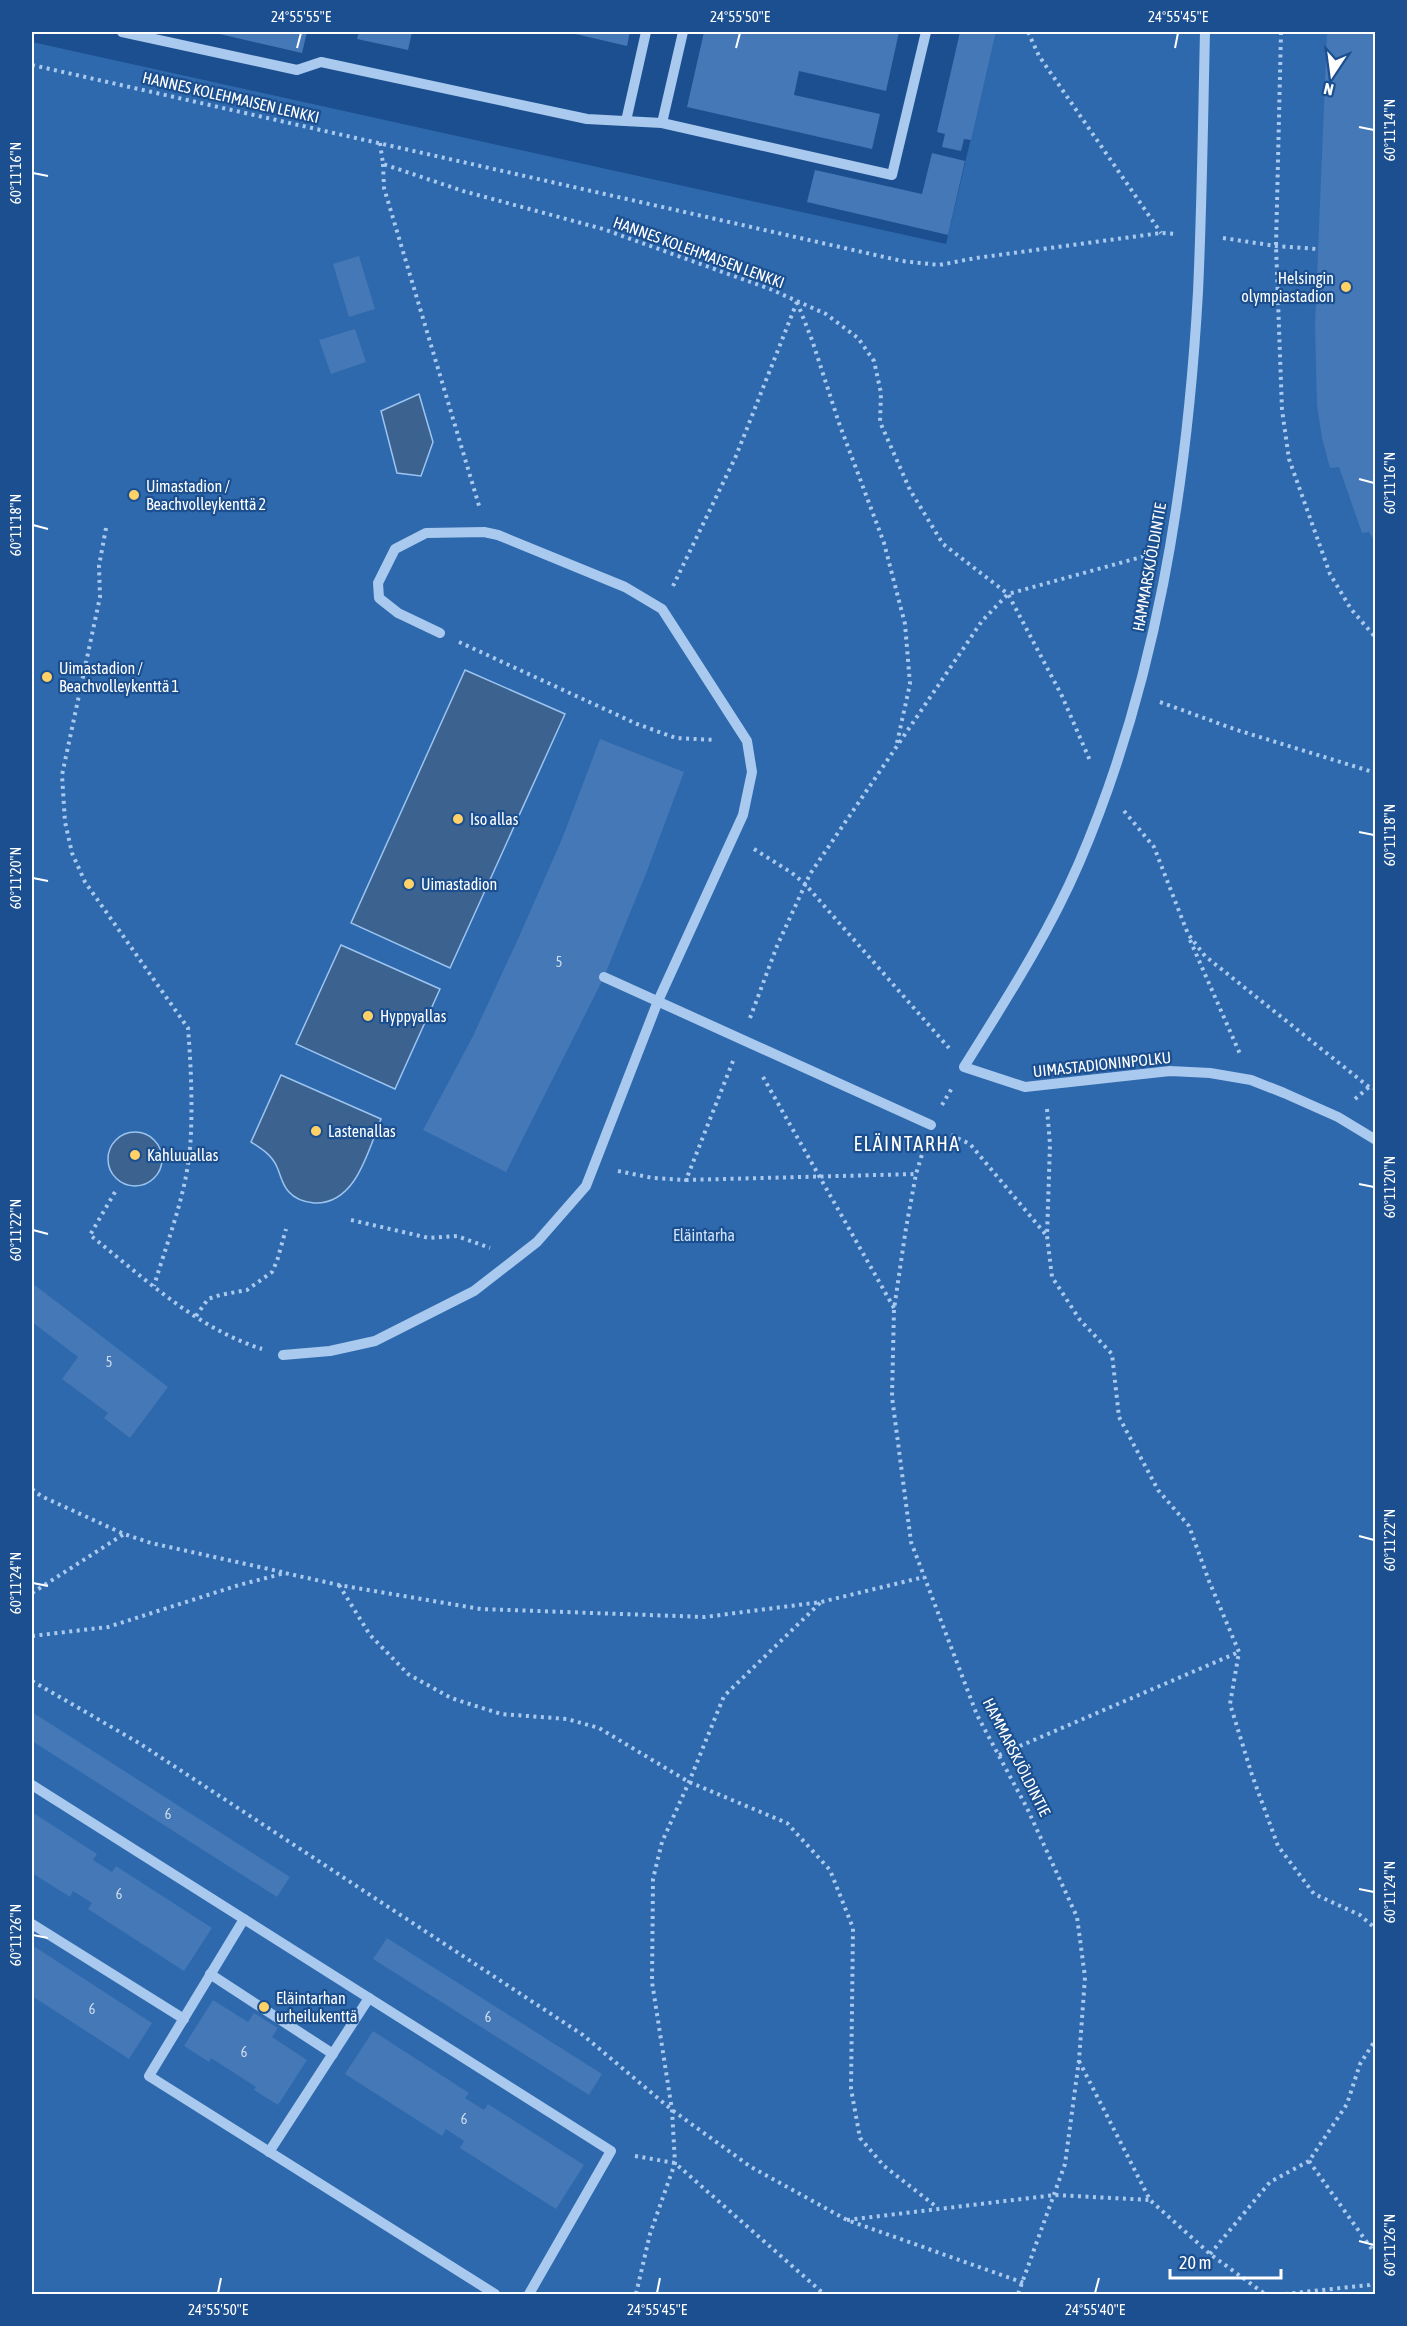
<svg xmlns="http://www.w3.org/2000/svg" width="1407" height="2326" viewBox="0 0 1407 2326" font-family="'Asap Condensed',sans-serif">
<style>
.green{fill:#2e69ad}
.water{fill:#3c6290;stroke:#9cc4f0;stroke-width:1.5}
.building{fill:#4478b7}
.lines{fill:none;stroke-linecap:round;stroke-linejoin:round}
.path{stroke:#a9c9ee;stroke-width:4;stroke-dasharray:3 4.5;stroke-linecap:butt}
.minor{stroke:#a9c9ee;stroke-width:10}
.ticks{fill:none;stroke:#fff;stroke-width:2}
.poi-dot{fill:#ffd166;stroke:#1b4f8f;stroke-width:2}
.labels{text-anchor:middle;stroke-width:4.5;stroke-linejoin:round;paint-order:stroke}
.number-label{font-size:14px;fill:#d0dded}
.street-label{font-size:16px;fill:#fff;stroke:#1b4f8f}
.poi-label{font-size:16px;fill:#fff;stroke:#1b4f8f;text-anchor:start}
.park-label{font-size:16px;fill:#cfe3fa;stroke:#1b4f8f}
.quarter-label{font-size:20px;letter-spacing:1.5px;fill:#fff;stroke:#1b4f8f}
.neatline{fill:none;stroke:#fff;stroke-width:2}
.ticks-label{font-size:15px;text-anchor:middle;fill:#fff}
</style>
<rect width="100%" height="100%" fill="#1b4f8f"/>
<path class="green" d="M996,32H1375V2294H32V42L946,244Z"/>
<g class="water">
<path d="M419,394L433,442L421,476L397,473L381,411Z"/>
<path d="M465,670L565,714L450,968L351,923Z"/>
<path d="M341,945L440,989L395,1089L296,1044Z"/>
<path d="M281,1075L381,1119C368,1151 356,1205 314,1203C305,1202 295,1199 289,1192C282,1185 281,1176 277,1167C272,1155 262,1149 251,1142Z"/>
<circle cx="135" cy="1159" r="27"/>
</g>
<g class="building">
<path d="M211,32H307L302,53Z"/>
<path d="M359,32H412L408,50L357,39Z"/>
<path d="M567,32H630L627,46Z"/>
<path d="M704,32H899L886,91L799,71L794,95L880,114L872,149L687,107Z"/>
<path d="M960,32H996L971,140L964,139L961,151L942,147L945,134L937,132Z"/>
<path d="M1327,32H1376V544L1369,532L1362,533L1339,467L1330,468L1322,438L1317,405L1315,326Z"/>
<path d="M932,153L965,161L948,235L807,202L815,170L922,194Z"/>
<path d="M359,256L375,309L349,317L333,264Z"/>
<path d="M355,329L366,362L331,374L319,340Z"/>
<path d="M600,739L684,772L647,871L604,977L506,1172L423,1130L473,1036L518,939L562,839Z"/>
<path d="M32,1283L168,1387L130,1438L104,1418L108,1413L62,1379L78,1357L32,1322Z"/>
<path d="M32,1712L290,1877L277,1897L32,1741Z"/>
<path d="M32,1812L97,1854L93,1860L112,1872L116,1866L212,1928L184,1971L88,1909L92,1903L73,1891L70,1897L32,1873Z"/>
<path d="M387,1938L602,2074L589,2095L373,1959Z"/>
<path d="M32,1945L152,2023L129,2059L32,1996Z"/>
<path d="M213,2000L248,2022L254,2013L278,2028L272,2037L307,2060L278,2105L254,2090L256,2087L211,2058L209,2062L184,2046Z"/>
<path d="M373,2031L469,2093L465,2098L484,2110L488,2104L584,2165L556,2209L460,2148L464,2141L446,2129L442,2136L345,2074Z"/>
</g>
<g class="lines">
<g class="path">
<path d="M1028,32L1039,56L1161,233"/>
<path d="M1281,32L1276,246L1282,410L1289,459L1330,574L1351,609L1376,638"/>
<path d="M32,65L902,261L939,265L976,258L1161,233L1176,234"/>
<path d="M380,143L383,164L463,191L603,229L770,289L826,314L858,338L874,361L881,393L880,422L910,490L943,544L1008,594L1062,696L1091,763"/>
<path d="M383,164L384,188L480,509"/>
<path d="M1223,238L1276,246L1317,249"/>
<path d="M797,302L812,340L839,423L884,543L905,624L910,684L897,743"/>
<path d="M106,528L99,566L100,597L62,775L65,822L72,853L85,882L188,1028C191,1064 193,1112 190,1148C186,1195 167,1242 154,1286"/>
<path d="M673,586L736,456L797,302"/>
<path d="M459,642L637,724L676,738L716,740"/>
<path d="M1160,702L1237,730L1376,773"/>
<path d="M1124,811L1154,847L1188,934L1205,956L1369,1087"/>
<path d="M754,849L792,873L805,884L949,1048"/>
<path d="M1190,940L1240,1054"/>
<path d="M750,1018L777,946L810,874L982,621L1008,594L1145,556"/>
<path d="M733,1061L686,1180L916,1174"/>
<path d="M763,1077L894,1308"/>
<path d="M1355,1099L1369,1087L1376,1089"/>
<path d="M942,1105L952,1088"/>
<path d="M1047,1109L1050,1144L1047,1236L1052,1277L1080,1320L1112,1354L1119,1417L1158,1490L1189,1526L1209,1581L1239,1652L1230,1704L1252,1775L1278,1846L1314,1894L1360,1915L1376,1929"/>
<path d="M951,1135L970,1144L1047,1236"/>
<path d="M924,1148L916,1174L906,1228L894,1309L892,1397L911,1542L977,1715L1027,1808L1077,1917L1085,1977L1079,2060L1065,2164L1018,2294"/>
<path d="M618,1171L653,1178L686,1180"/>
<path d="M115,1192L90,1235C143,1277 196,1328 262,1349"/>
<path d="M351,1220L429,1238L457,1236L490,1248"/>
<path d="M196,1316L208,1299L220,1295L247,1290L272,1272L277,1261L286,1229"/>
<path d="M32,1489L41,1496L124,1534L151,1543L282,1572"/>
<path d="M339,1585L370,1635L408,1674L451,1698L501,1714L567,1719L599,1728L689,1782L787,1823L830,1870L853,1928L851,2089L860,2138L884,2166L938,2208"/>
<path d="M32,1593L124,1534"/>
<path d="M32,1636L108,1627L239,1585L285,1573L339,1585L481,1609L705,1617L821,1602L924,1577"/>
<path d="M32,1681L139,1743L583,2035L672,2110L751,2167L847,2220L1024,2283"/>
<path d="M999,1755L1239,1652"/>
<path d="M1079,2061L1150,2200L1210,2254L1265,2294"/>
<path d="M635,2156L675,2163L824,2294"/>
<path d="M1309,2161L1376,2255"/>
<path d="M847,2220L1055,2195L1150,2200"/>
<path d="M1210,2254L1270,2182L1309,2161L1347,2104L1360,2064L1376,2039"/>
<path d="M636,2294L650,2234L675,2163L672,2110L652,1982L653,1879L662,1842L689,1782L724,1696L821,1602"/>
<path d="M1285,2294L1369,2285L1376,2282"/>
</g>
<g class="minor">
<path d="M122,32L297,70L321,62L587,119L662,123L892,175L926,32"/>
<path d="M1205,32C1203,118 1202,205 1198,292C1187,487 1156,684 1079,863C1048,935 1005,1001 964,1067L1025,1087L1170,1071L1210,1073L1251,1080L1284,1093L1338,1117L1376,1140"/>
<path d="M626,121L646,32"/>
<path d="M662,123L683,32"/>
<path d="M604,977L931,1125"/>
<path d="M283,1355L330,1351L375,1341L474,1291L537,1242L586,1186L658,1001L743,815L752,772L747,741L662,609L625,587L498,535L484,532L426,533L395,549L378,583L379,598L398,613L440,633"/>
<path d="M32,1785L611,2151L529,2294"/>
<path d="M244,1919L149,2076L495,2294"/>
<path d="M32,1924L184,2019"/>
<path d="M210,1974L333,2054"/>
<path d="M269,2152L369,1998"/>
</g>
</g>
<path class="ticks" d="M297,48L301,33M736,48L740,33M1175,48L1178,33M1359,127L1374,130M33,173L48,176M1359,479L1374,483M33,525L48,529M1359,832L1374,835M33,878L48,881M1359,1184L1374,1187M33,1230L48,1234M1359,1536L1374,1540M33,1583L48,1586M1359,1889L1374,1892M33,1935L48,1938M1359,2241L1374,2245M218,2293L221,2278M657,2293L660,2278M1095,2293L1099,2278"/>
<g class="poi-dot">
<circle cx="1346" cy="287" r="6"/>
<circle cx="134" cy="495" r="6"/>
<circle cx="47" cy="677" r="6"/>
<circle cx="458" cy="819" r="6"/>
<circle cx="409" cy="884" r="6"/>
<circle cx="368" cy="1016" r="6"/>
<circle cx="316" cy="1131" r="6"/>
<circle cx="135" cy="1155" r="6"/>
<circle cx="264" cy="2007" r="6"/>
</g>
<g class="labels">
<g class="number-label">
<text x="559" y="967">5</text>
<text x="109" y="1367">5</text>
<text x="168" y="1819">6</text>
<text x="119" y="1899">6</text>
<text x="92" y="2014">6</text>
<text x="488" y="2022">6</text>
<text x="244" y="2057">6</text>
<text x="464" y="2124">6</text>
</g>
<g class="street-label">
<text transform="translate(231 97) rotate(13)" y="6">HANNES KOLEHMAISEN LENKKI</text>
<text transform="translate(699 252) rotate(20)" y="6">HANNES KOLEHMAISEN LENKKI</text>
<text transform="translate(1149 567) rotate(-80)" y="6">HAMMARSKJÖLDINTIE</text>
<text transform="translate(1102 1064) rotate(-6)" y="6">UIMASTADIONINPOLKU</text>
<text transform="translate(1017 1757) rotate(63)" y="6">HAMMARSKJÖLDINTIE</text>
</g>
<g class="poi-label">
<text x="1334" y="284" text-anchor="end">Helsingin<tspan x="1334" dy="18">olympiastadion</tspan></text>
<text x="146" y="492">Uimastadion /<tspan x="146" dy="18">Beachvolleykenttä 2</tspan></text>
<text x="59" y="674">Uimastadion /<tspan x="59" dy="18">Beachvolleykenttä 1</tspan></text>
<text x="470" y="825">Iso allas</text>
<text x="421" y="890">Uimastadion</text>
<text x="380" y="1022">Hyppyallas</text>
<text x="328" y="1137">Lastenallas</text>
<text x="147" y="1161">Kahluuallas</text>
<text x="276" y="2004">Eläintarhan<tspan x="276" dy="18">urheilukenttä</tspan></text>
</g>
<g class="park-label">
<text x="704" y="1241">Eläintarha</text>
</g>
<g class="quarter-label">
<text x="907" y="1151">ELÄINTARHA</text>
</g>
</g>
<rect width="1407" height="2326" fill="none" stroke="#1b4f8f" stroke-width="66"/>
<g transform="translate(1332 75) rotate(193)" stroke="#1b4f8f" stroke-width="4.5" paint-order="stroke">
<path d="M0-4.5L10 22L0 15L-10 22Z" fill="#ffffff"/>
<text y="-9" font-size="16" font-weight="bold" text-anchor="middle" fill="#ffffff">N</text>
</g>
<path d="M1170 2269v9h111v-9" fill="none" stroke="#ffffff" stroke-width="3"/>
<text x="1179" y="2269" font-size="18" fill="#ffffff" stroke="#1b4f8f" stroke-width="4.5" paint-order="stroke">20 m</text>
<rect x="33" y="33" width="1341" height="2260" class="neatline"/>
<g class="ticks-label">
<text x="301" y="22">24°55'55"E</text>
<text x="740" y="22">24°55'50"E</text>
<text x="1178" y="22">24°55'45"E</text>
<text transform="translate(1390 130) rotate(-90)" y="5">60°11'14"N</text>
<text transform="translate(16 173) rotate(-90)" y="5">60°11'16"N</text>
<text transform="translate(1390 483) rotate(-90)" y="5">60°11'16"N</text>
<text transform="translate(16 525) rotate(-90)" y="5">60°11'18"N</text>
<text transform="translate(1390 835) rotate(-90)" y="5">60°11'18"N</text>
<text transform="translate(16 878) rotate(-90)" y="5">60°11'20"N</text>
<text transform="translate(1390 1187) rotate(-90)" y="5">60°11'20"N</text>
<text transform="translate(16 1230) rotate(-90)" y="5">60°11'22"N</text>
<text transform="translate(1390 1540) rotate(-90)" y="5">60°11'22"N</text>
<text transform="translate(16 1583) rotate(-90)" y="5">60°11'24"N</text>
<text transform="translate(1390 1892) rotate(-90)" y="5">60°11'24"N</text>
<text transform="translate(16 1935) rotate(-90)" y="5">60°11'26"N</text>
<text transform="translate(1390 2245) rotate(-90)" y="5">60°11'26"N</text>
<text x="218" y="2315">24°55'50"E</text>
<text x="657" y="2315">24°55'45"E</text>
<text x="1095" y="2315">24°55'40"E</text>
</g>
</svg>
